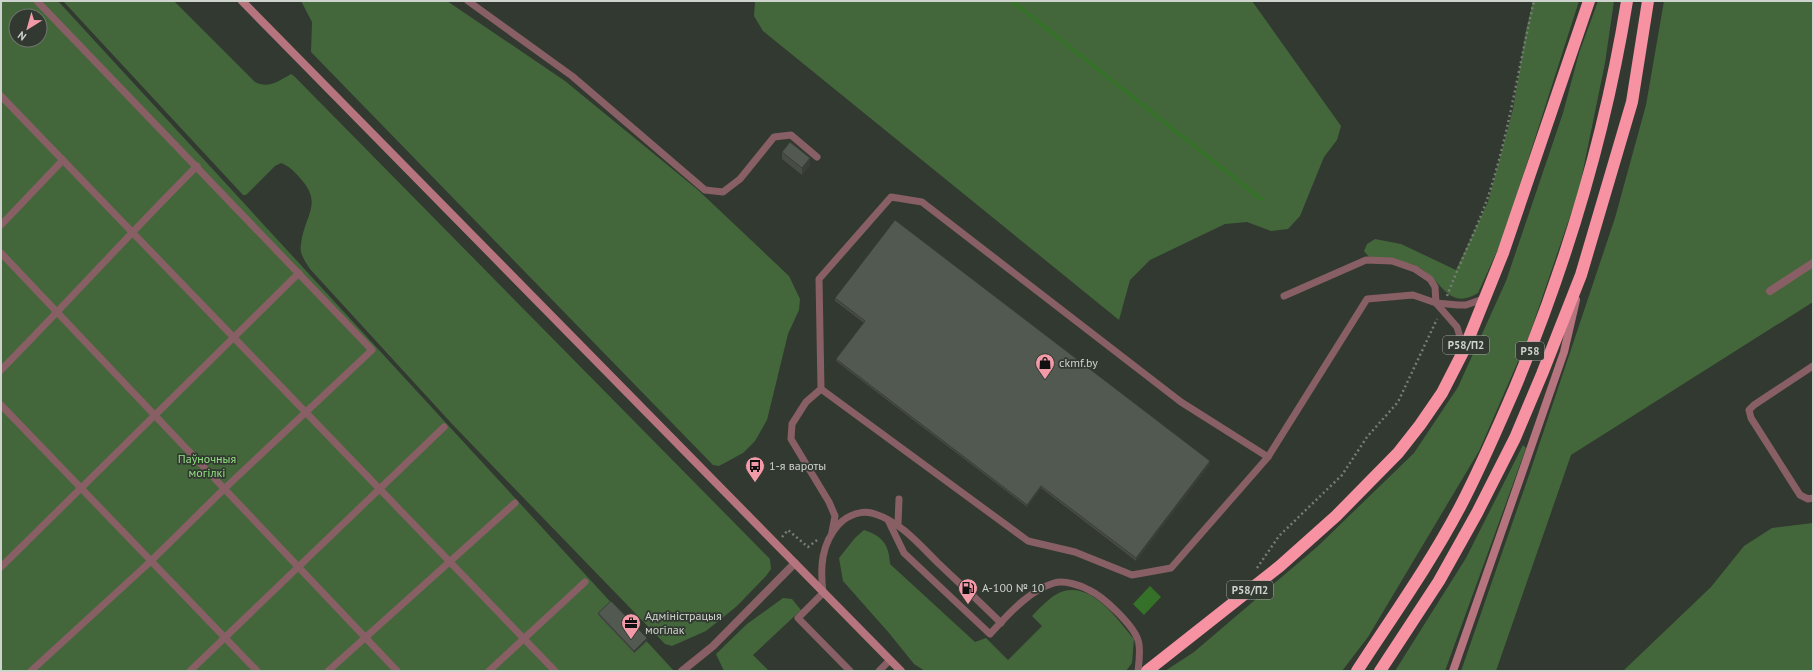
<svg xmlns="http://www.w3.org/2000/svg" width="1814" height="672" viewBox="0 0 1814 672" font-family="'PT Sans',sans-serif">
<style>
.green{fill:#43673b;fill-rule:evenodd}
.water{fill:#36712a}
.lines{fill:none;stroke-linecap:round;stroke-linejoin:round}
.stream{stroke:#36712a;stroke-width:4}
.path{stroke:#777d76;stroke-width:2.5;stroke-dasharray:2 3;stroke-linecap:butt}
.lane{stroke:#885f64;stroke-width:7}
.street{stroke:#885f64;stroke-width:8}
.secondary{stroke:#b5747e;stroke-width:8}
.highway{stroke:#f692a2;stroke-width:12}
.wall{fill:#474d45}
.shaded-wall{fill:#393e38}
.building{fill:#525950;stroke:#393e38}
.labels{text-anchor:middle;stroke-width:3.5;stroke-linejoin:round;paint-order:stroke}
.shield{fill:#313930;stroke:#a0a59f;stroke-width:1}
.shield-label{font-size:11px;font-weight:bold;fill:#cfd3ce}
.poi-label{font-size:12px;fill:#cfd3ce;stroke:#313930;text-anchor:start}
.park-label{font-size:12px;fill:#92e282;stroke:#313930}
</style>
<rect width="100%" height="100%" fill="#313930"/>
<g class="green">
<path d="M1,1H58L674,671H1ZM16,16H40V40H16Z"/>
<path d="M63,1H174L255,82C268,89 279,81 291,74L294,76L770,559L771,569L766,576L737,606L706,631L672,646L665,644L453,425L310,269C305,261 299,254 301,244C304,216 324,204 300,178C294,171 289,166 281,163L275,166L246,195H243Z"/>
<path d="M301,1H447L565,81L698,190L789,276L800,299L799,310L788,334L767,420L755,441L743,453L719,466L713,465L311,52L312,22Z"/>
<path d="M755,1H1252L1341,126L1337,140L1324,157L1300,216L1288,229L1271,231L1247,222L1225,224L1150,260L1130,280L1119,320L763,31L754,16Z"/>
<path d="M1533,1H1579L1503,238L1478,293C1448,312 1441,278 1418,267C1406,261 1382,260 1369,257L1364,251L1367,244L1375,239L1401,244L1456,270L1488,202L1513,109L1526,31Z"/>
<path d="M1598,1H1614L1605,63L1579,190L1529,336L1479,451L1368,637L1342,671H1165L1194,652L1317,547L1414,453L1458,387L1506,281L1563,113L1579,53Z"/>
<path d="M1664,1H1813V302L1571,455L1496,671H1461L1529,475L1615,218L1646,105Z"/>
<path d="M1523,445L1526,448L1445,671H1395L1466,558Z"/>
<path d="M1813,523V671H1623L1711,587L1744,546L1772,528Z"/>
<path d="M864,530C883,536 889,545 890,564L975,642L986,638L1008,660L1042,626L1032,616C1041,607 1051,595 1064,591C1093,583 1118,620 1134,639L1132,663L1126,671H925L914,664L889,633L843,581L839,558L855,538Z"/>
<path d="M783,598L792,599L801,610L753,655L769,671H724L716,654L747,624Z"/>
</g>
<path class="water" d="M1150,586L1161,597L1144,615L1133,604Z"/>
<g class="lines">
<path class="stream" d="M1012,1L1261,199"/>
<g class="path">
<path d="M1447,296C1460,262 1477,229 1489,194C1509,132 1519,65 1534,1"/>
<path d="M782,537L788,530L808,547L817,540"/>
<path d="M1257,568L1279,536L1342,475L1367,437L1398,402L1437,319"/>
</g>
<g class="lane">
<path d="M468,1L572,76L705,190L723,192L740,179L774,137L791,135L817,157"/>
<path d="M1,96L555,671"/>
<path d="M1,225L63,160"/>
<path d="M1,253L397,671"/>
<path d="M1284,296L1366,260L1392,261L1415,269L1430,279L1435,287L1436,303L1457,327L1464,350"/>
<path d="M1813,366L1754,405L1749,410L1751,418L1800,495L1808,499L1813,498"/>
<path d="M1,370C67,303 130,233 197,166"/>
<path d="M821,389L1028,541L1075,552L1132,575L1171,568L1268,457L1367,299L1413,295L1436,303L1458,305H1466L1486,298"/>
<path d="M1,405L257,671"/>
<path d="M888,520L904,553L990,634C1008,615 1028,591 1054,583C1064,580 1080,585 1089,590C1104,597 1133,625 1138,640C1141,649 1139,662 1138,671"/>
<path d="M898,524L899,499"/>
<path d="M832,532L835,516L829,502L791,439L792,424L806,402L821,389L819,279L891,197L922,202L1181,402L1268,457"/>
<path d="M1,567L299,273"/>
<path d="M31,671L151,561L224,489L372,350L37,1"/>
<path d="M190,671L444,427"/>
<path d="M328,671L515,503"/>
<path d="M489,671L585,582"/>
<path d="M850,671L798,618L823,593C820,567 821,544 839,524C848,515 863,509 875,514C900,522 918,543 937,562C958,582 980,602 1001,623"/>
<path d="M879,671L890,660"/>
</g>
<g class="street">
<path d="M1770,291L1813,263"/>
<path d="M682,671L713,646L795,563"/>
</g>
<g class="secondary">
<path d="M242,1L901,671"/>
<path d="M1453,671L1564,352L1576,300"/>
</g>
<g class="highway">
<path d="M1147,671L1280,566L1336,516L1398,453L1420,425L1442,393L1464,350L1503,253L1589,1"/>
<path d="M1357,671C1392,617 1430,564 1460,507C1480,469 1497,429 1514,390C1567,263 1605,137 1627,1"/>
<path d="M1380,671L1439,581L1477,513L1515,438L1542,374L1581,275L1632,102L1648,1"/>
</g>
</g>
<g class="wall">
<path d="M782,152L810,165L802,175L782,159Z"/>
<path d="M835,298L1210,464L1136,561L1041,488L1027,507L836,361V359L864,323L835,301Z"/>
<path d="M598,613L647,641L634,653L598,615Z"/>
</g>
<g class="shaded-wall">
<path d="M810,158V165L802,175V168Z"/>
<path d="M1210,461V464L1136,561V558Z"/>
<path d="M1041,486V488L1027,507V505Z"/>
<path d="M647,638V641L634,653V651Z"/>
</g>
<g class="building">
<path d="M790,142L810,158L802,168L782,152Z"/>
<path d="M895,220L1210,461L1136,558L1041,486L1027,505L836,359L865,321L835,298Z"/>
<path d="M611,601L647,638L634,651L598,613Z"/>
</g>
<defs>
<g id="shop-pin" transform="scale(1)"><path d="M0 17L-7.5 6A9.5 9.5 0 1 1 7.5 6Z" fill="#f39aa8" stroke="#313930"/><path d="M-5-2.5h2.3a2.7 3.5 0 0 1 5.4 0H5L5.5 6h-11ZM-1.5-2.5h3a1.5 2.3 0 0 0-3 0Z" fill="#111"/></g>
<g id="bus-pin" transform="scale(1)"><path d="M0 17L-7.5 6A9.5 9.5 0 1 1 7.5 6Z" fill="#f39aa8" stroke="#313930"/><path d="M-5-6H5V4H4V6H2V4H-2V6H-4V4H-5ZM-3.5-4V0h7V-4ZM-3.5 1.2v1.5H-2V1.2ZM2 1.2v1.5H3.5V1.2Z" fill="#111"/></g>
<g id="fuel-pin" transform="scale(1)"><path d="M0 17L-7.5 6A9.5 9.5 0 1 1 7.5 6Z" fill="#f39aa8" stroke="#313930"/><path d="M-5.5-6h7V0h2V4h1.3V-2.5L3-4.5l.8-.8L6-3V5H2.5V1h-1V6h-7ZM-4.2-4.7v3.2H.2V-4.7Z" fill="#111"/></g>
<g id="office-pin" transform="scale(1)"><path d="M0 17L-7.5 6A9.5 9.5 0 1 1 7.5 6Z" fill="#f39aa8" stroke="#313930"/><path d="M-6-3h4V-5.5h4V-3h4V5H-6ZM-1-4.5V-3h2v-1.5ZM-6 0V1H6V0Z" fill="#111"/></g>
</defs>
<g fill-rule="evenodd">
<use href="#shop-pin" x="1045" y="363"/>
<use href="#bus-pin" x="755" y="466"/>
<use href="#fuel-pin" x="968" y="588"/>
<use href="#office-pin" x="631" y="623"/>
</g>
<g class="labels">
<g class="shield">
<rect x="1443" y="336" width="46" height="18" rx="3"/>
<rect x="1516" y="342" width="28" height="18" rx="3"/>
<rect x="1227" y="581" width="46" height="18" rx="3"/>
</g>
<g class="shield-label">
<text x="1466" y="349">Р58/П2</text>
<text x="1530" y="355">Р58</text>
<text x="1250" y="594">Р58/П2</text>
</g>
<g class="poi-label">
<text x="1059" y="367">ckmf.by</text>
<text x="769" y="470">1-я вароты</text>
<text x="982" y="592">А-100 № 10</text>
<text x="645" y="620">Адміністрацыя<tspan x="645" dy="14">могілак</tspan></text>
</g>
<g class="park-label">
<text x="207" y="463">Паўночныя<tspan x="207" dy="14">могілкі</tspan></text>
</g>
</g>
<rect width="1814" height="672" fill="none" stroke="#cfd3ce" stroke-width="4"/>
<g transform="translate(28 28) rotate(217)"><circle r="19" fill="#313930" stroke="#70776f"/>
<path d="M0-3L7 15L0 10L-7 15Z" fill="#f39aa8"/>
<text y="-6" font-size="11" font-weight="bold" text-anchor="middle" fill="#cfd3ce">N</text>
</g>
</svg>
